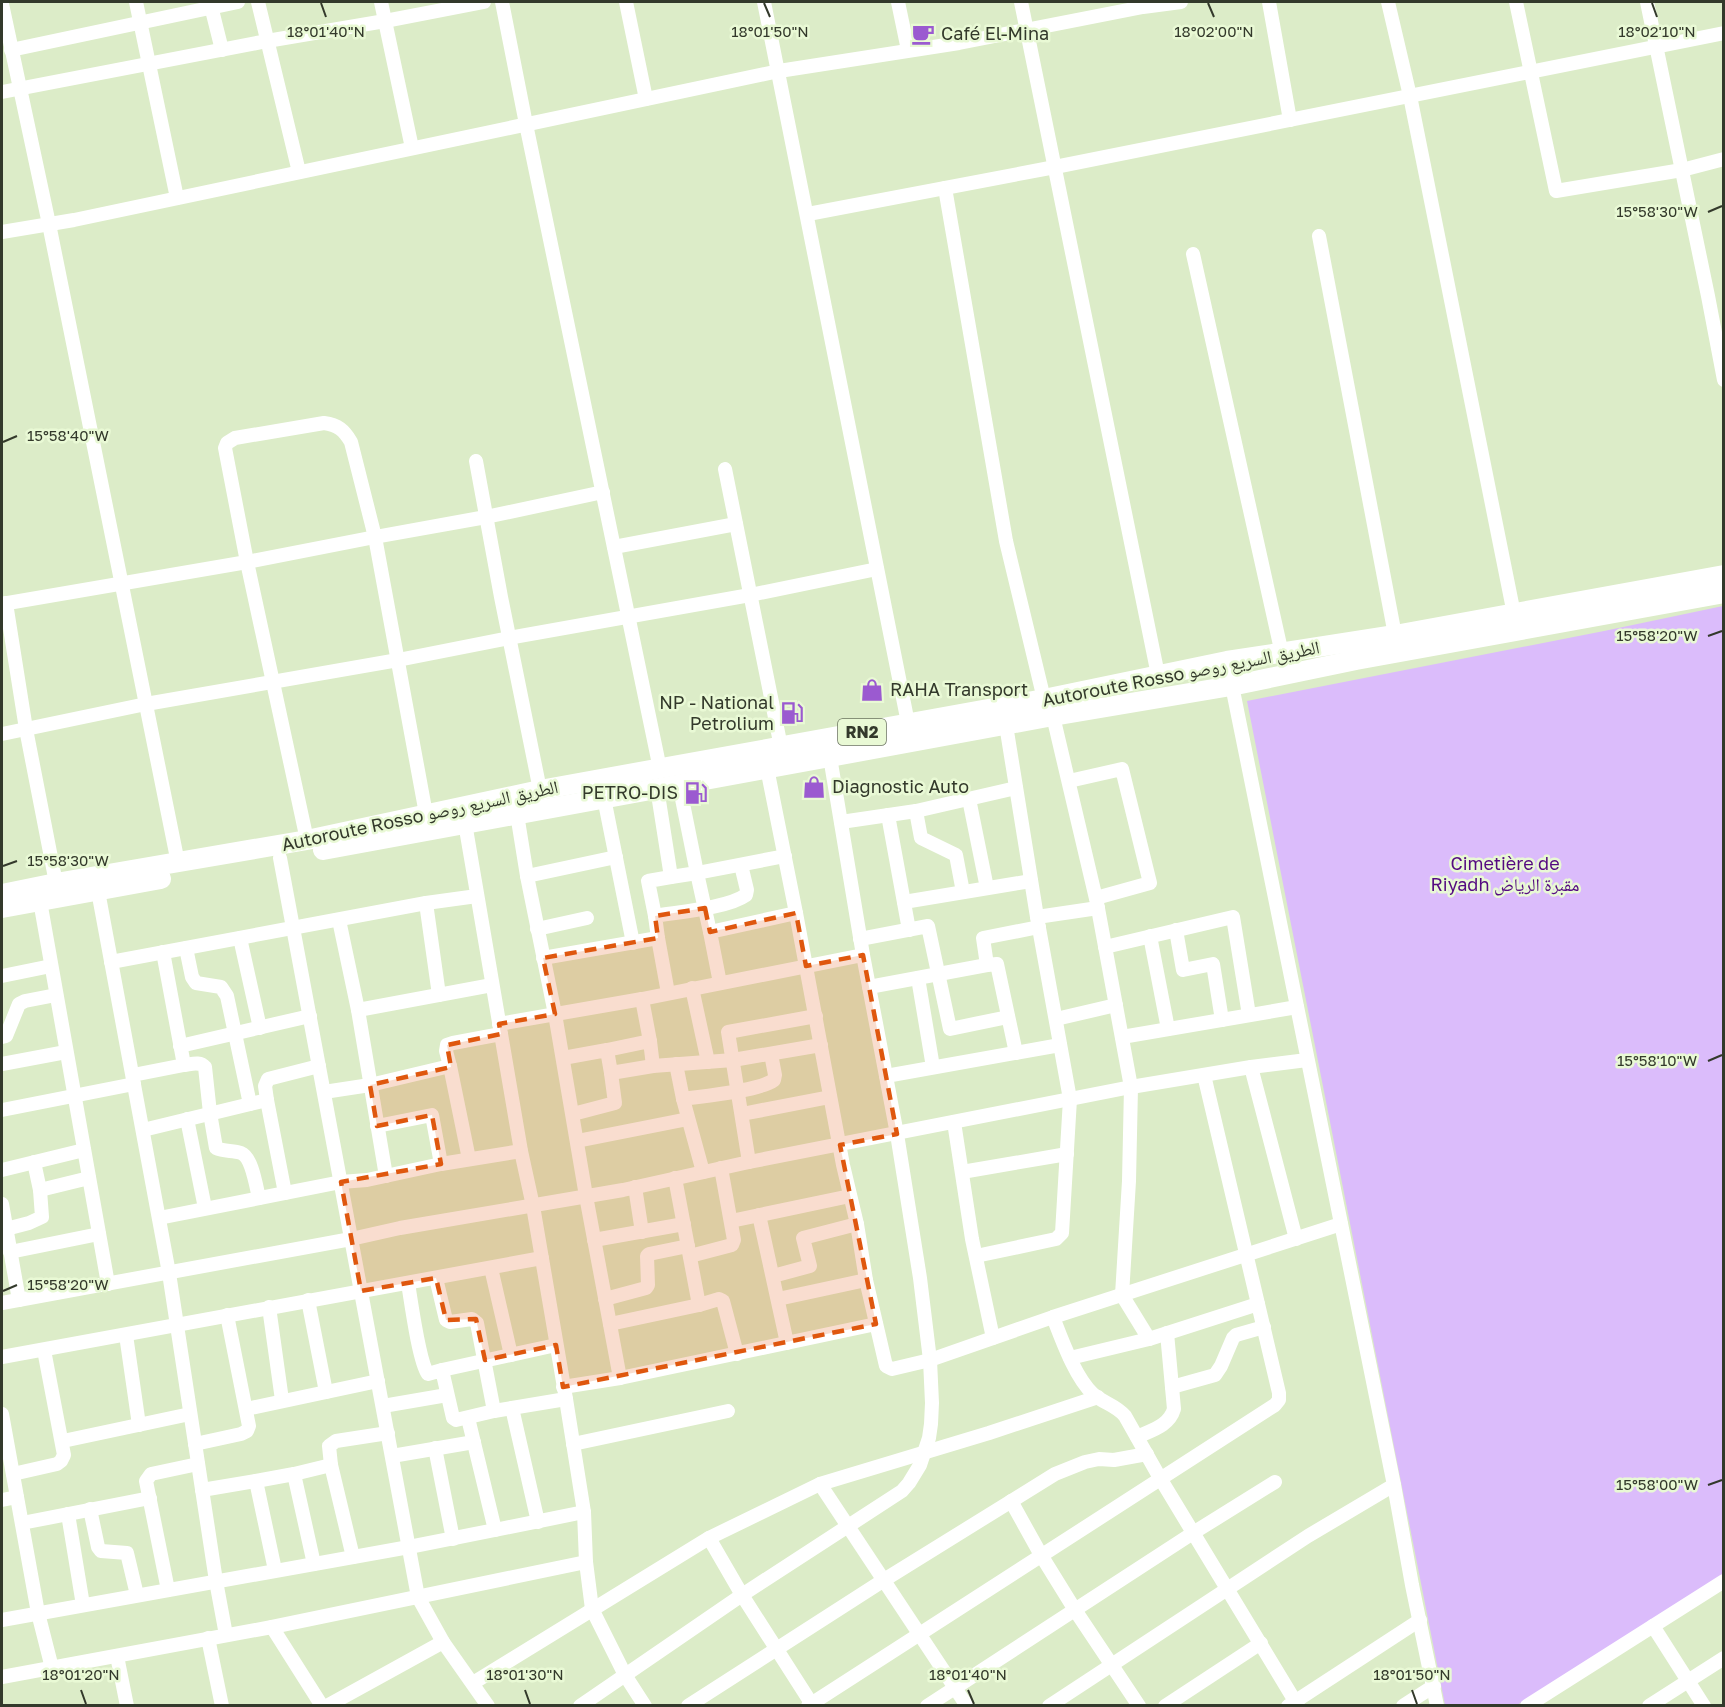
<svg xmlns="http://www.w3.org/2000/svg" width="1725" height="1707" viewBox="0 0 1725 1707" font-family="'Golos Text','Noto Naskh Arabic',sans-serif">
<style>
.green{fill:#dbbcfb}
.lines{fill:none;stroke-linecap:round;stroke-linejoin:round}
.minor{stroke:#fff;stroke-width:14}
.highway{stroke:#fff;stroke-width:20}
.marked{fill:#df570e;fill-opacity:0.2;stroke:#df570e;stroke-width:4.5;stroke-dasharray:12 8;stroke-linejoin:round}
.ticks{fill:none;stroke:#33392b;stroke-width:2}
.labels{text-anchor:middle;stroke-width:5;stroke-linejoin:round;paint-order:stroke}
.shield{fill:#e9f9d5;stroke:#6a735e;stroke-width:1.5}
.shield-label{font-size:16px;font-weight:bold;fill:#33392b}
.poi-label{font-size:18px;fill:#33392b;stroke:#e9f9d5;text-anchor:start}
.street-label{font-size:18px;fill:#33392b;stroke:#e9f9d5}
.park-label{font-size:18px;fill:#540a80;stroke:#e9f9d5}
.ticks-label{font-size:15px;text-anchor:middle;fill:#33392b;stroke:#e9f9d5;stroke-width:5;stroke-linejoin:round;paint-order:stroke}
</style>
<rect width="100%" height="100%" fill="#dcecc8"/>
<path class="green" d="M1723,606V1575L1517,1705H1445L1247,701L1604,631Z"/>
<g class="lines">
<g class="minor">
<path d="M136,2L177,198"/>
<path d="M210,2L222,50"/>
<path d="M258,2L299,172"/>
<path d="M381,2L412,148"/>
<path d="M502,2L526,124L660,769"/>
<path d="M626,2L646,99"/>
<path d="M764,2L908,723"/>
<path d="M898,2L908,50"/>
<path d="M1021,2L1158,675"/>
<path d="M1269,2L1290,120"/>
<path d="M1388,2L1410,96L1514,614"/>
<path d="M1516,2L1556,191L1682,170L1724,159"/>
<path d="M1647,2L1708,296L1724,380"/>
<path d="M2,4L49,224L178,863"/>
<path d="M11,50L238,2"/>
<path d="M2,92L267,41L385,21L484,2"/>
<path d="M945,188L1006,541L1044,699"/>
<path d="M808,214L1055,167L1724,33"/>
<path d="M2,232L74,220L779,71L959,43L1143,7L1181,2"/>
<path d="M1319,236L1395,635"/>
<path d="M1193,254L1282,654"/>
<path d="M476,461L501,597L540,790"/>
<path d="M725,469L781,747"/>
<path d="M614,547L736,524"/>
<path d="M6,603L26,729L56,883"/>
<path d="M2,604L247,562L375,537L486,517L603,492"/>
<path d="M1227,661L1394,1485L1412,1585L1437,1706"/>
<path d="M1053,716L1097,903L1131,1087L1129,1181L1122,1295L1149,1339"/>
<path d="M2,734L146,704L398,660L509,638L750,595L877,569"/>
<path d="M767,768L796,913"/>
<path d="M1069,781L1122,769L1150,883L1096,898"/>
<path d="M657,788L671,877L697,873L679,784"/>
<path d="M604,798L633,943"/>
<path d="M969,799L987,888"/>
<path d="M916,811L1016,788"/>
<path d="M517,814L527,876L555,1014L586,1196L620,1378"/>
<path d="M888,815L909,930"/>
<path d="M841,822L916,811L921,838L956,855L963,892"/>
<path d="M465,823L521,1151L533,1206L566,1399L584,1512L586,1562L592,1609L625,1675L645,1706"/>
<path d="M307,840L247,562L225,448L227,443L235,438L324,423C338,425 344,430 351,442L375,537L426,814"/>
<path d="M280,858L418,1597L443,1642L488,1706"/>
<path d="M527,876L616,857"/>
<path d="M98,891L169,1273L216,1581L226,1635"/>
<path d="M40,901L108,1284"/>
<path d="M904,902L1031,881"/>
<path d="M426,903L439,995"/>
<path d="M655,916L648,881L671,877"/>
<path d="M1037,917L1098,908"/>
<path d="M339,920L358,1010L386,1176"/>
<path d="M537,929L587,918"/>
<path d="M1176,930L1183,970L1213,964L1222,1020"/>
<path d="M710,932L697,873L785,856"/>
<path d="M1150,936L1168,1029"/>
<path d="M240,938L260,1028"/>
<path d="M658,938L655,916C678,912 728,908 746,895L747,890L741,865"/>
<path d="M860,939L928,926L950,1029L1008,1017"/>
<path d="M1105,947L1233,917L1249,1015"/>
<path d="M186,948L192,977L196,983L221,987L227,996L250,1104"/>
<path d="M543,958L658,938L668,993"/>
<path d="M111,962L426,903L477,896"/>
<path d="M2,976L51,966"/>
<path d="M918,978L933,1067"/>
<path d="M720,983L710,932L796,913L843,1165L857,1224L866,1280L886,1366L892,1369L930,1360L1053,1317L1341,1224"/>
<path d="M869,987L987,965"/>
<path d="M692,988L708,1062"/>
<path d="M642,999L650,1041"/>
<path d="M358,1010L492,985"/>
<path d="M1056,1019L1116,1005"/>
<path d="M499,1024L642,999L863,955"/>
<path d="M2,1037L6,1036L19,1004L25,1001L56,995"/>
<path d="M1122,1037L1297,1007"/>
<path d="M180,1046L310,1016"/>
<path d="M607,1050L650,1041L653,1066"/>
<path d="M1016,1053L997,964L987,965L983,938L1039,927"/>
<path d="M563,1058L607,1050L611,1073L653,1066L733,1060L821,1045"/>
<path d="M2,1064L66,1052"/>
<path d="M676,1064L683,1099"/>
<path d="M184,1065C192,1064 200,1061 205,1067L210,1113L216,1148C224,1152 233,1150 241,1153C252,1157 256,1186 259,1198"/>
<path d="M450,1066L469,1159"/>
<path d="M1251,1067L1296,1239"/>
<path d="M133,1075L184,1065L163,952"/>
<path d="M886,1076L1060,1045"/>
<path d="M324,1092L370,1085L450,1066L446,1051L447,1045L453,1043L501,1034"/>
<path d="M267,1100L265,1086L268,1079L319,1066"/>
<path d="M2,1110L134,1084"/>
<path d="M573,1114L615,1103L611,1073"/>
<path d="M742,1114L830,1097"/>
<path d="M187,1119L205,1208"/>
<path d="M954,1122L972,1239L993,1338"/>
<path d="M377,1126L432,1115L441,1164"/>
<path d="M143,1130L267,1100L285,1193"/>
<path d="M577,1141L688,1119"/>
<path d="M749,1162L728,1032L816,1016"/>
<path d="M2,1170L84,1150"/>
<path d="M703,1172L683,1099C704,1096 759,1091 774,1080L775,1075L771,1054"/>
<path d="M962,1172L1067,1154"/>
<path d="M635,1187L642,1232"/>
<path d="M40,1190L89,1178"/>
<path d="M2,1204L19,1300"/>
<path d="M759,1215L787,1343"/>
<path d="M159,1218L341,1182L367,1180L441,1164L521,1151"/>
<path d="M731,1221L850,1196"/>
<path d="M6,1229L29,1223L42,1217L40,1190L34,1162"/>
<path d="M594,1240L684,1224"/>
<path d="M10,1252L99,1234"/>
<path d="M690,1256L732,1245L734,1240L721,1168"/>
<path d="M976,1256L1056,1239L1062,1233L1070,1099L1037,917L1006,725"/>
<path d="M491,1268L511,1355"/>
<path d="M773,1276L810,1266L803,1238L857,1224"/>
<path d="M436,1278L446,1320L450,1322L472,1319L477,1323L494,1411"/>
<path d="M408,1283C411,1301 419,1362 428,1374L442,1370L453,1418L456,1420L494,1411L566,1399"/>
<path d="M605,1299L646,1288L648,1285L647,1256L649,1254L688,1246"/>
<path d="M778,1299L866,1280"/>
<path d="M308,1300L326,1392"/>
<path d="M2,1303L351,1239L400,1228L623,1190L749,1162L1131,1087L1251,1067L1307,1060"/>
<path d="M699,1305L719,1299L723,1301L737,1354"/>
<path d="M269,1307L282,1400"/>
<path d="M1053,1317C1062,1340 1075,1377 1093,1394C1103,1403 1116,1405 1125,1416L1160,1478L1298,1706"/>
<path d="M610,1324L699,1305L675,1178"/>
<path d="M126,1335L139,1425"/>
<path d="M2,1357L542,1258"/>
<path d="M1070,1358L1149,1339L1258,1304"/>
<path d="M442,1370L556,1345"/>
<path d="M563,1387L620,1378L876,1324"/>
<path d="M1172,1387L1215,1375L1221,1366L1233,1338L1236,1335L1264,1327"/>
<path d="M383,1406L447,1395"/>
<path d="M512,1408L538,1522"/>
<path d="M246,1409L378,1381"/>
<path d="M2,1414L38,1613L52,1668"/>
<path d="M468,1418L495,1530L584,1512"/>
<path d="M1137,1437C1152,1430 1169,1426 1174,1409L1167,1333"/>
<path d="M63,1441L190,1414"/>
<path d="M195,1444L241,1434L247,1431L249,1426L227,1315"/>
<path d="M573,1444L728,1411"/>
<path d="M435,1448L453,1539"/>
<path d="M392,1456L474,1442"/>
<path d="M13,1474L57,1464L61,1461L64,1455L44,1350"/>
<path d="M294,1474L331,1465"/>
<path d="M256,1481L294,1474L314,1564"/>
<path d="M820,1484L967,1706"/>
<path d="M202,1490L256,1481L275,1570"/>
<path d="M2,1500L17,1497"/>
<path d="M1011,1501L1041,1555L1075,1610L1139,1706"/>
<path d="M90,1509L98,1547L101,1551L127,1553L137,1595"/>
<path d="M68,1514L83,1605"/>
<path d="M22,1523L150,1498"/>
<path d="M353,1557L331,1465L329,1446L336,1441L388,1433"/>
<path d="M168,1590L146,1481L151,1474L198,1464"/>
<path d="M2,1620L409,1547L495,1530"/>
<path d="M1653,1626L1704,1706"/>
<path d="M272,1627L322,1706"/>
<path d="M208,1638L222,1706"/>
<path d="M117,1656L127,1706"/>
<path d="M2,1677L272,1627L586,1562"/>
<path d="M473,1683L709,1538"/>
<path d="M327,1706L443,1642"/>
<path d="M580,1706L742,1595L902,1491L909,1483L920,1465L929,1438L931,1424L932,1403L930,1360L920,1278L897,1134L863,955L830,757"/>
<path d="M688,1706L884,1580L1055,1474L1085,1462L1099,1459L1114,1460L1147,1454"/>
<path d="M808,1706L1275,1405L1279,1400V1393L1204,1075"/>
<path d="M813,1706L742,1595L709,1538L820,1484L989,1433L1098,1397"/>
<path d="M927,1706L1193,1533L1275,1482"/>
<path d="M1049,1706L1308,1536L1394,1485"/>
<path d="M1165,1706L1261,1643"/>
<path d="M1288,1706L1420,1620"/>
<path d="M1403,1706L1434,1686"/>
<path d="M1527,1706L1724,1581"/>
<path d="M1649,1706L1724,1658"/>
</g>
<g class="highway">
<path d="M323,850L1053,716L1231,686L1356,660L1724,593"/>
<path d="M2,894L56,883L307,840L540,790L1044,699L1227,661L1395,635L1724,575"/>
<path d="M2,908L161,879"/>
</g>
</g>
<path class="marked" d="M705,908L710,932L796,913L806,966L863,955L897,1134L840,1145L876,1324L563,1387L556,1345L485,1360L476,1319L446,1320L436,1278L361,1291L341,1182L441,1164L432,1115L377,1126L370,1085L451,1067L447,1045L501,1034L499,1024L555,1014L543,958L658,938L655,916Z"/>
<path class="ticks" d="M321,3L326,17M764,3L770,17M1208,3L1214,17M1652,3L1657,17M1708,212L1722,206M3,442L17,436M1708,636L1722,631M3,866L17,861M1708,1061L1722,1055M3,1291L17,1285M1708,1485L1722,1480M81,1690L86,1704M525,1690L530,1704M968,1690L974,1704M1412,1690L1417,1704"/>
<defs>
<g id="cafe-bare" transform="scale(1.8)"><path d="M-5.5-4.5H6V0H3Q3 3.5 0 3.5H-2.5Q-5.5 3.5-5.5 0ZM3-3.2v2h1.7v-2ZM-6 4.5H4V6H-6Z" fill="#9b5ad0" stroke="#e9f9d5" stroke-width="2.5" paint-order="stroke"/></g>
<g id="shop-bare" transform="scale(1.8)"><path d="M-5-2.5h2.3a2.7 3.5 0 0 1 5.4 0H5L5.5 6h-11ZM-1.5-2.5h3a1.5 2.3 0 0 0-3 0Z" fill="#9b5ad0" stroke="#e9f9d5" stroke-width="2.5" paint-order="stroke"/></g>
<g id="fuel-bare" transform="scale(1.8)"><path d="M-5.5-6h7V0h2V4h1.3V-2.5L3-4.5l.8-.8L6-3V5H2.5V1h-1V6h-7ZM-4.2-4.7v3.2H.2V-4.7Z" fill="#9b5ad0" stroke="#e9f9d5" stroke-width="2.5" paint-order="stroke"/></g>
</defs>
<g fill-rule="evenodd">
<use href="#cafe-bare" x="923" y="34"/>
<use href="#shop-bare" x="872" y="690"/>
<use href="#fuel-bare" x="792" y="713"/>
<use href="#shop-bare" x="814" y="787"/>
<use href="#fuel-bare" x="696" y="793"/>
</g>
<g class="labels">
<rect class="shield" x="838" y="719" width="48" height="26" rx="4.5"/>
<g class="shield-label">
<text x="862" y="738">RN2</text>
</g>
<g class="poi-label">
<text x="941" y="40">Café El-Mina</text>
<text x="890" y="696">RAHA Transport</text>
<text x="774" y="709" text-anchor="end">NP - National<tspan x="774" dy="21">Petrolium</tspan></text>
<text x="832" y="793">Diagnostic Auto</text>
<text x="678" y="799" text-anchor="end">PETRO-DIS</text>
</g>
<g class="street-label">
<text transform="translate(1181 674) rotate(-11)" y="6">Autoroute Rosso الطريق السريع روصو</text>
<text transform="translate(420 816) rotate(-12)" y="6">Autoroute Rosso الطريق السريع روصو</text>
</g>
<g class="park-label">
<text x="1505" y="870">Cimetière de<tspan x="1505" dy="21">Riyadh مقبرة الرياض</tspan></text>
</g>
</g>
<g class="ticks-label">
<text x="326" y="37">18°01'40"N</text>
<text x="770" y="37">18°01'50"N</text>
<text x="1214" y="37">18°02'00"N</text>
<text x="1657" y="37">18°02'10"N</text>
<text x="1657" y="217">15°58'30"W</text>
<text x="68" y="441">15°58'40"W</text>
<text x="1657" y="641">15°58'20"W</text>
<text x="68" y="866">15°58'30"W</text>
<text x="1657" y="1066">15°58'10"W</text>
<text x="68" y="1290">15°58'20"W</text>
<text x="1657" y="1490">15°58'00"W</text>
<text x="81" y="1680">18°01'20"N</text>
<text x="525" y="1680">18°01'30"N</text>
<text x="968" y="1680">18°01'40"N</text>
<text x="1412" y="1680">18°01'50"N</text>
</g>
<rect width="1725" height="1707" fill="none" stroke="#33392b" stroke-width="6"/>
</svg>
